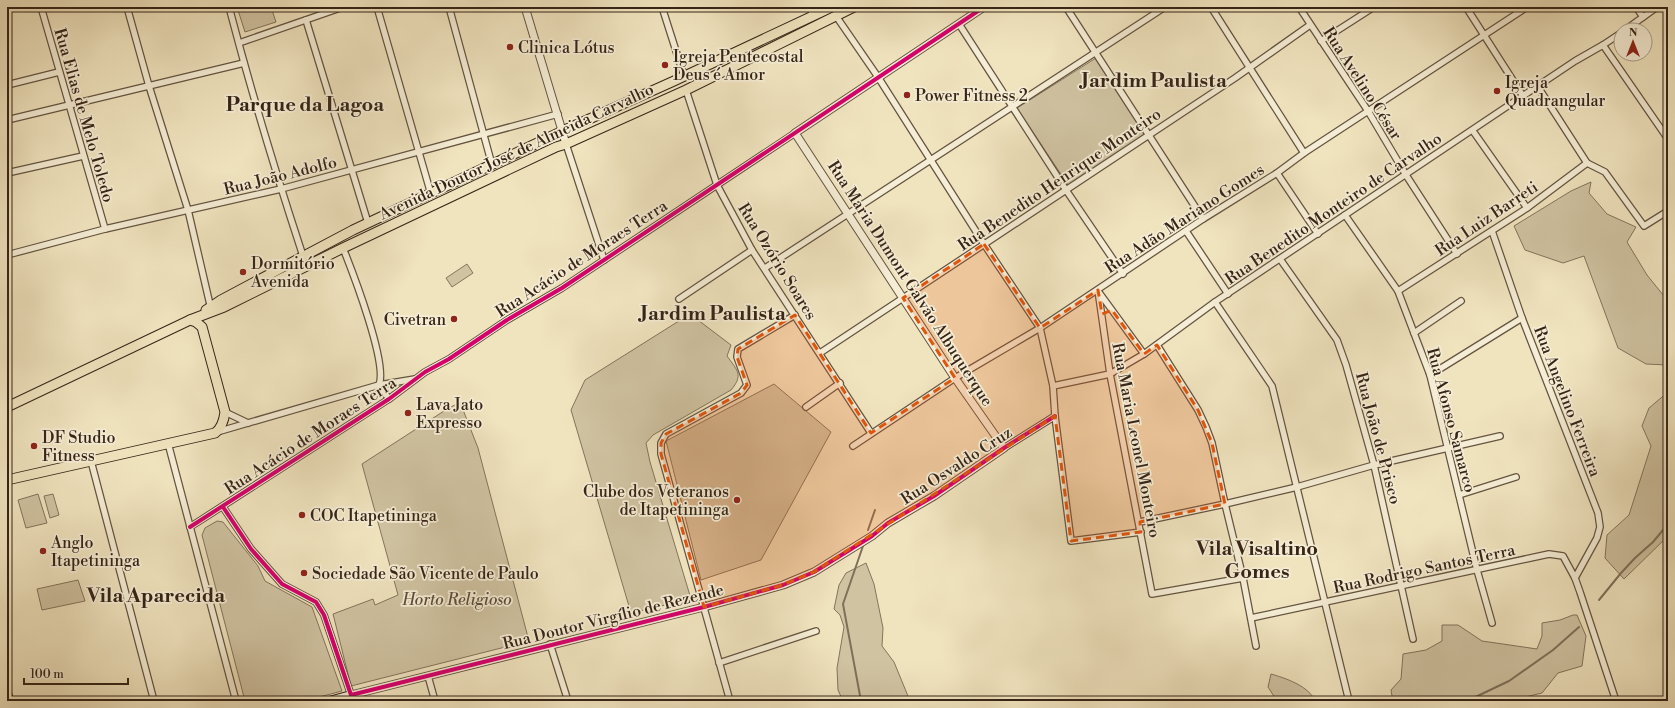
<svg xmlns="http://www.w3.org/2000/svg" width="1675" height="708" viewBox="0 0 1675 708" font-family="'Libre Bodoni',serif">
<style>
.green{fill:#d0c3a2;stroke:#83745c}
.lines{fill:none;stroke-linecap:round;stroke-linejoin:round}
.stream{stroke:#80705a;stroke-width:2}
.minor-casing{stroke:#645441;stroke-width:8}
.tertiary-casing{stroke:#645441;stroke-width:9}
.secondary-casing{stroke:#362417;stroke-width:10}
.primary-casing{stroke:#362417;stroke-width:11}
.minor{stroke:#f5edd5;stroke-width:5.5}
.tertiary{stroke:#f5edd5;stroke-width:7}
.secondary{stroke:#f5edd5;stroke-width:8}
.primary{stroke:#f0e4bf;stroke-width:9}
.cycleway-casing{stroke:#f5edd5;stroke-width:6}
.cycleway{stroke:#d6006c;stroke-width:4}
.marked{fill:#df560d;fill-opacity:0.2;stroke:#df560d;stroke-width:3;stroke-dasharray:8 5;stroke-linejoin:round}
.poi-dot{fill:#8f2418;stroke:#f5edd5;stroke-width:1.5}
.labels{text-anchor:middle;stroke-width:3.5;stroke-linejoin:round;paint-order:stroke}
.poi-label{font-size:16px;fill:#362417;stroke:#f5edd5;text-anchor:start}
.street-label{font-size:16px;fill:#362417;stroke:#f5edd5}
.park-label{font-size:16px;font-style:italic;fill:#5c4c3a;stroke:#f5edd5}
.district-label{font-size:20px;font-weight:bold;fill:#362417;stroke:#f5edd5}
</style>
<rect width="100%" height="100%" fill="#f0e4bf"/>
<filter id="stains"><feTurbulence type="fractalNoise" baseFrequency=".005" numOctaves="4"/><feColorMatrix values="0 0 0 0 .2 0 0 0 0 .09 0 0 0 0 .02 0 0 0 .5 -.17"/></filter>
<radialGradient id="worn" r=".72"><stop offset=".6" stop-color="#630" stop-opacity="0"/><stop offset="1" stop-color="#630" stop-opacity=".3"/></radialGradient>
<g class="green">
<path d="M237,7H271L276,22L245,32Z"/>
<path d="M1096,58L1145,134L1068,185L1017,108Z"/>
<path d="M1591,182L1589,193L1607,214L1636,227L1627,242L1647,275L1668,301V371L1667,365L1646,364L1618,348L1584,256L1563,263L1525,250L1514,226L1571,191Z"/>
<path d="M467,264L473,273L452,287L446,278Z"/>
<path d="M690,314L731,345L727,356C737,370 744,375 731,390L653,435L646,443L650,462L691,599L631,613L571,410L585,380Z"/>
<path d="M774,384L831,432L761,560L701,580L666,441Z"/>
<path d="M1668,392V536L1624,579L1605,558L1607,535L1629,515L1651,446L1642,426L1649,408Z"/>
<path d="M460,402L478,448L529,641L351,686L333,614L373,599L375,605L398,595L362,464L444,411Z"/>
<path d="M38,494L47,523L26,528L18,500Z"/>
<path d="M53,494L59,515L50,518L44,496Z"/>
<path d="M217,521L223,522L258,566L265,581L312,607L342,691L304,701H245L202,535L205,528Z"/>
<path d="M866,563L874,584L883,628L882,646L894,662L910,701H843L838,690L837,668L844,627L840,615L834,609L839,585L846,573Z"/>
<path d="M78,580L85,601L42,610L37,589Z"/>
<path d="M1573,615H1577L1586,636L1582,666L1558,673L1542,693L1517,699L1515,701H1390L1392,696L1391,690L1401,679L1403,654L1426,650L1442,641V625H1458L1482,641L1537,649L1542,636V623L1560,620Z"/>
<path d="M1271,674C1285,678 1309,686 1315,701H1277L1268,687Z"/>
</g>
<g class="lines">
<g class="stream">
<path d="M868,530L875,510"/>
<path d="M1599,600L1621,573L1635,558L1653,542L1668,524"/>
<path d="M861,701L843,604L863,546"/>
<path d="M1467,701L1509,681L1553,650L1579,627"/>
</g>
<g class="minor-casing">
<g id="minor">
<path d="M41,7L105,229"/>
<path d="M127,7L149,86L188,210L211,309"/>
<path d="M229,7C251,91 276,174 303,256"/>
<path d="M377,7L431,194"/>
<path d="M449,7L492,165"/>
<path d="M662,7L684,76"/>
<path d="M810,7L813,16"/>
<path d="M1066,7L1203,219"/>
<path d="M1211,7L1304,153"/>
<path d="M1299,7L1368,111L1406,175L1457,254"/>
<path d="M1466,7L1523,96"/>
<path d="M1636,7L1643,17"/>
<path d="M836,16L878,77L984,244L1040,328L1053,386L1055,416L1071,541L1141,532"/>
<path d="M306,20L368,223"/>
<path d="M959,24L1066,190L1123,274"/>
<path d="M1625,30L1657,7"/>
<path d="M1321,41L1374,7"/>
<path d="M239,43L343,7"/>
<path d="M1603,45L1668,139"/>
<path d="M7,85L59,72"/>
<path d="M1538,87L1587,163L1605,172L1644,226L1668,211"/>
<path d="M686,90L717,185L752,250L871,433"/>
<path d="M7,120L244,63"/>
<path d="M1473,131L1527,208"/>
<path d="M566,144L604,260"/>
<path d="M7,173L83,156"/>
<path d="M1277,173L1318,234"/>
<path d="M1345,215L1398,291L1430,375L1477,570L1492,623"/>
<path d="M1186,231L1228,294"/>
<path d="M1492,231L1522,318L1598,513L1600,527L1597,538L1575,578"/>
<path d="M343,248C353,273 388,364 379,385"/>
<path d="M7,255L105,229L281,189L558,114"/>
<path d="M1280,259L1337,340L1346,365L1374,465L1413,639"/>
<path d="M765,268L1165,7"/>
<path d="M1098,290L1110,374L1152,594L1243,578"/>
<path d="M1098,291L1144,354"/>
<path d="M1398,291L1527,208L1587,163"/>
<path d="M679,299L752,250"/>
<path d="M1215,302L1272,386L1349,701"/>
<path d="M1414,333L1461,301"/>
<path d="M1157,345L1198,410L1206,427L1212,443L1225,504L1243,578L1256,646"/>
<path d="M820,353L1235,78L1310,25"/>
<path d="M1430,375L1522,318"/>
<path d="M379,385L389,399"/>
<path d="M1053,386L1110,374L1144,354L1215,302L1575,61L1603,45L1621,33"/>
<path d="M806,407L840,383"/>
<path d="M225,412L248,423"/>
<path d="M217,432L379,385L415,379"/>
<path d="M168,443L236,701"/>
<path d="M853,446L955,378L1040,328L1203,219L1277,173L1304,153L1527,7"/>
<path d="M1004,448L1055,416"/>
<path d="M91,461L154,701"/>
<path d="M1459,495L1516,477"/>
<path d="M223,507L251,549L282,584L316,602L324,615L351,695"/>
<path d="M1140,522L1225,504L1297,487L1374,465L1500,436"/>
<path d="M190,527L389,399L425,372L449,359L507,320L562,288L795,133"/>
<path d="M1251,618L1549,554L1563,556L1575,578L1580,592L1616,701"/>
<path d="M550,644L568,701"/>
<path d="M719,663L816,631"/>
<path d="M428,676L435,701"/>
<path d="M730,701L661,454V443L666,434L741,393L747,385L737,357L738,349L795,315"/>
</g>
</g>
<g class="tertiary-casing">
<g id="tertiary">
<path d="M525,7L566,144"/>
<path d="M351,695L704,607L783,585L814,572L872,536L888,523L934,496L1004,448L955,378L795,133L984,7"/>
</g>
</g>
<g class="secondary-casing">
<g id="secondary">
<path d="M329,701L351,695L353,701"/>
<path d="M1667,701L1668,699"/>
</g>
</g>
<g class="primary-casing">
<g id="primary">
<path d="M206,310L221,300L353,230L567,129L674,81L832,7"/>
<path d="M7,407L190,320L224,307L343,248L556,147L566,144L686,90L854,7"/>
<path d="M7,480L215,433C222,428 224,420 225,412L202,327L196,322L190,320"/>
<path d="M7,695L9,701"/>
</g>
</g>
<use href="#minor" class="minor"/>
<use href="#tertiary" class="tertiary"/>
<use href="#secondary" class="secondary"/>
<use href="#primary" class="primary"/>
<g class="cycleway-casing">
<g id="cycleway">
<path d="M223,507L251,549L282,584L316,602L324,615L351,695L704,607L783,585L814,572L872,536L888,523L934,496L1004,448L1055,416"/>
<path d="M190,527L389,399L425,372L449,359L507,320L562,288L984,7"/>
</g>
</g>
<use href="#cycleway" class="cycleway"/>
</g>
<path class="marked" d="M984,244L1040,328L1098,290L1102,314L1112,310L1144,354L1157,345L1198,410L1212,443L1225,504L1140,522L1141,532L1071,541L1055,416L814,572L783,585L704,607L661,454V443L666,434L741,393L747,385L737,357L738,349L795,315L871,433L955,378L903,298Z"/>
<g class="poi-dot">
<circle cx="510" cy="47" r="4"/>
<circle cx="665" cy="65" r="4"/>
<circle cx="1497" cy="91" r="4"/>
<circle cx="907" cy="95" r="4"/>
<circle cx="243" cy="272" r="4"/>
<circle cx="454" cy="319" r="4"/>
<circle cx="408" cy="413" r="4"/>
<circle cx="34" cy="446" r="4"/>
<circle cx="737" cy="500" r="4"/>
<circle cx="302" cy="515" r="4"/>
<circle cx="43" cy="551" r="4"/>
<circle cx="304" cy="573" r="4"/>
</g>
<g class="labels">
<g class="poi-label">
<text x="518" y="53">Clinica Lótus</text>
<text x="673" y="62">Igreja Pentecostal<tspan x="673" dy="18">Deus é Amor</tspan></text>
<text x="1505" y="88">Igreja<tspan x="1505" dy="18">Quadrangular</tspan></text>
<text x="915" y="101">Power Fitness 2</text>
<text x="251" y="269">Dormitório<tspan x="251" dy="18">Avenida</tspan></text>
<text x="446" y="325" text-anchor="end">Civetran</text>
<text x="416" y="410">Lava Jato<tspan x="416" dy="18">Expresso</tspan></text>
<text x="42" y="443">DF Studio<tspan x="42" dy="18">Fitness</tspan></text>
<text x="729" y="497" text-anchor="end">Clube dos Veteranos<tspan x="729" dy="18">de Itapetininga</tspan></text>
<text x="310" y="521">COC Itapetininga</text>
<text x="51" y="548">Anglo<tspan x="51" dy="18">Itapetininga</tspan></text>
<text x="312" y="579">Sociedade São Vicente de Paulo</text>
</g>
<g class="street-label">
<text transform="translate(1363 83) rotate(57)" y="6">Rua Avelino César</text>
<text transform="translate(85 115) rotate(74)" y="6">Rua Elias de Melo Toledo</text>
<text transform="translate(516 151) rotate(-25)" y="6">Avenida Doutor José de Almeida Carvalho</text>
<text transform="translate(280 175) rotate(-14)" y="6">Rua João Adolfo</text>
<text transform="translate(1059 179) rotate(-34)" y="6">Rua Benedito Henrique Monteiro</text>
<text transform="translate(1333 208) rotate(-34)" y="6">Rua Benedito Monteiro de Carvalho</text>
<text transform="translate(1184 218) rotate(-33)" y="6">Rua Adão Mariano Gomes</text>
<text transform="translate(1486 218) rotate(-34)" y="6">Rua Luiz Barreti</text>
<text transform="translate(581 258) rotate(-33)" y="6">Rua Acácio de Moraes Terra</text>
<text transform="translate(778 261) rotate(58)" y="6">Rua Ozório Soares</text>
<text transform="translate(911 283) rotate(57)" y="6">Rua Maria Dumont Galvão Albuquerque</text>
<text transform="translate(1568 401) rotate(69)" y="6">Rua Angelino Ferreira</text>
<text transform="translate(1452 420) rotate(75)" y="6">Rua Afonso Samarco</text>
<text transform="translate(310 435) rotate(-33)" y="6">Rua Acácio de Moraes Terra</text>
<text transform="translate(1379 438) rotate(75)" y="6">Rua João de Prisco</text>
<text transform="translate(1137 440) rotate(79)" y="6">Rua Maria Leonel Monteiro</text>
<text transform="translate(956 465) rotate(-33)" y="6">Rua Osvaldo Cruz</text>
<text transform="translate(1424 568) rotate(-12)" y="6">Rua Rodrigo Santos Terra</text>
<text transform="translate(613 616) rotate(-14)" y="6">Rua Doutor Virgílio de Rezende</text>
</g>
<g class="park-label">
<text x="457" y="605">Horto Religioso</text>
</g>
<g class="district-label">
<text x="1154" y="87">Jardim Paulista</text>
<text x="305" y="111">Parque da Lagoa</text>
<text x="713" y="320">Jardim Paulista</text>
<text x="1257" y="555">Vila Visaltino<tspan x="1257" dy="23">Gomes</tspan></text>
<text x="156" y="602">Vila Aparecida</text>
</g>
</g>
<rect width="1675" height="708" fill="none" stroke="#f0e4bf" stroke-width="24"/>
<rect x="8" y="8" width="1659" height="692" fill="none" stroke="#362417" stroke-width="2"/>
<rect x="12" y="12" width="1651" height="684" fill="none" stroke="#362417"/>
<g transform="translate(1633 42)"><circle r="19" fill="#f5edd5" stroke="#a99d89"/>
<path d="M0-3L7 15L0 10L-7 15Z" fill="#8f2418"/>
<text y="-6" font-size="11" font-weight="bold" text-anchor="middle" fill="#362417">N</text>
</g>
<path d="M24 678v6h104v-6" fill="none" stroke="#362417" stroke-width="2"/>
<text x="30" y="678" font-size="12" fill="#362417" stroke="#f5edd5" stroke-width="3" paint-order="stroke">100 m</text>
<rect width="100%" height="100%" filter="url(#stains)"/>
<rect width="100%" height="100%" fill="url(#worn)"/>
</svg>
